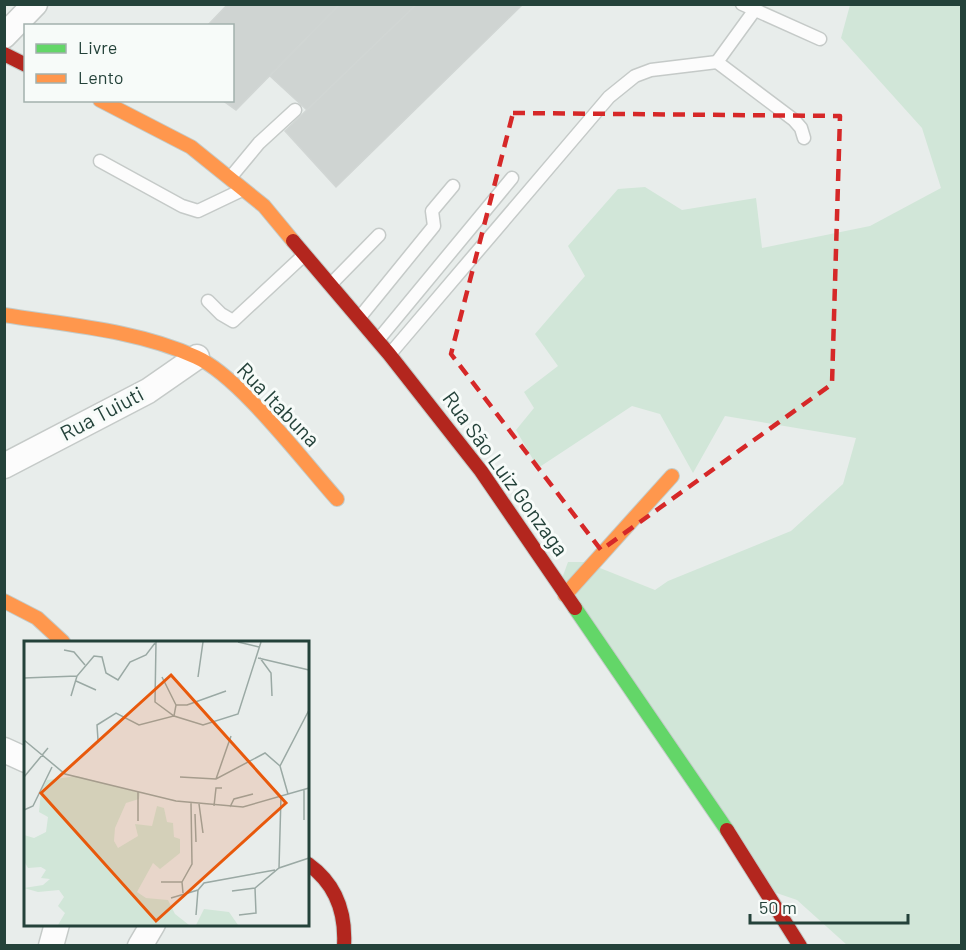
<svg xmlns="http://www.w3.org/2000/svg" width="966" height="950" viewBox="0 0 966 950" font-family="Barlow,sans-serif">
<style>
.green{fill:#d1e6d8}
.building{fill:#cfd4d2;stroke:#d1d6d4;stroke-width:1.5}
.lines{fill:none;stroke-linecap:round;stroke-linejoin:round}
.lane-casing{stroke:#c5cac8;stroke-width:15}
.street-casing{stroke:#c5cac8;stroke-width:27}
.fast-casing{stroke:#c3cbc8;stroke-width:16}
.slow-casing{stroke:#c3cbc8;stroke-width:16}
.jam-casing{stroke:#c3cbc8;stroke-width:16}
.lane{stroke:#fcfcfc;stroke-width:12}
.street{stroke:#fcfcfc;stroke-width:24}
.fast{stroke:#63d668;stroke-width:14}
.slow{stroke:#ff974d;stroke-width:14}
.jam{stroke:#b3261e;stroke-width:14}
.marked{fill:none;stroke:#d62828;stroke-width:4.5;stroke-dasharray:12 8;stroke-linejoin:round}
.labels{text-anchor:middle;stroke-width:6;stroke-linejoin:round;paint-order:stroke}
.street-label{font-size:21px;fill:#24423a;stroke:#f7fbf9}
.inset-road{fill:none;stroke:#9aa9a4;stroke-width:1.5}
.view{fill:#e8590c;fill-opacity:0.15;stroke:#e8590c;stroke-width:3}
.inset-edge{fill:none;stroke:#24423a;stroke-width:3}
</style>
<rect width="100%" height="100%" fill="#e8edeb"/>
<path class="green" d="M850,5H961V945H847L797,900L753,885L561,581L568,562H585L655,590L668,581L791,531L843,484L856,438L725,416L693,473L660,414L632,406L538,468L516,430L534,408L524,392L558,366L535,334L585,276L568,246L618,189L645,187L682,210L756,198L762,248L870,226L941,188L922,128L841,38Z"/>
<g class="building">
<path d="M228,4H340L236,110L222,100H232V26H207Z"/>
<path d="M340,4H417L307,110L270,76Z"/>
<path d="M417,4H523L336,187L285,131Z"/>
</g>
<g class="lines">
<g class="lane-casing">
<g id="lane">
<path d="M742,4L820,39"/>
<path d="M754,11L717,62L794,120L801,128L804,138"/>
<path d="M100,161L182,206L198,211L242,190"/>
<path d="M230,178L259,143L295,110"/>
<path d="M331,284L379,235"/>
<path d="M208,301L221,314L233,321L304,255"/>
<path d="M360,317L434,226L432,211L453,186"/>
<path d="M378,340L512,178"/>
<path d="M390,354L609,97L635,76L651,70L717,62"/>
</g>
</g>
<g class="street-casing">
<g id="street">
<path d="M4,36L35,4"/>
<path d="M4,466L148,391L197,357"/>
<path d="M4,750L26,760"/>
<path d="M51,946L57,924"/>
<path d="M140,946L153,924"/>
</g>
</g>
<g class="fast-casing">
<path id="fast" d="M575,608L727,830"/>
</g>
<g class="slow-casing">
<g id="slow">
<path d="M100,100L191,147L264,206L293,241"/>
<path d="M4,315C67,325 137,330 196,357C239,376 303,461 337,499"/>
<path d="M565,595L672,476"/>
<path d="M4,601L37,618L63,642"/>
</g>
</g>
<g class="jam-casing">
<g id="jam">
<path d="M4,54L26,65"/>
<path d="M293,241L389,354L481,471L575,608"/>
<path d="M727,830L800,946"/>
<path d="M308,864C336,884 346,912 344,946"/>
</g>
</g>
<use href="#lane" class="lane"/>
<use href="#street" class="street"/>
<use href="#fast" class="fast"/>
<use href="#slow" class="slow"/>
<use href="#jam" class="jam"/>
</g>
<path class="marked" d="M513,113L840,116L832,384L601,550L451,354Z"/>
<g class="labels">
<g class="street-label">
<text transform="translate(278 405) rotate(46)" y="7">Rua Itabuna</text>
<text transform="translate(102 414) rotate(-28)" y="7">Rua Tuiuti</text>
<text transform="translate(505 474) rotate(54)" y="7">Rua São Luiz Gonzaga</text>
</g>
</g>
<g transform="translate(24 641)">
<rect width="285" height="285" fill="#e8edeb"/>
<path d="M53,135L116,152L115,158L102,162L91,187L90,200L94,207L114,195L111,183L128,185L133,165L140,167L143,181L149,182L150,196L156,198V212L136,228L129,222L113,251L122,257L144,259L151,273L165,284H34L41,272L34,265L40,256L35,249L14,251L0,247L19,244L26,238L17,237L22,229L17,226L4,227L0,220V194L10,197L22,191L24,176L15,171L17,150L23,139ZM180,268L205,271L214,284H172Z" fill="#d1e6d8"/>
<path class="inset-road" d="M132,1L131,61L150,75L179,84L214,73L237,1M214,1L235,6M40,9L50,11L61,24M234,17L285,29M236,17L247,32L248,55M138,36L152,64M174,36L179,1M0,37L53,35M52,40L72,49M47,55L53,35L70,15L78,16L82,32L94,39L106,21L122,14L131,2M0,99L41,133L152,160L219,166L285,147M74,99L73,84L92,72L115,84L150,75L152,64H163L202,50M0,136L24,107M156,136L192,138L241,112L256,125M192,138L207,95M114,151V180M264,153L256,125L285,69M175,163L179,192M190,165L192,147H198M206,166L210,158L229,153M0,169L9,165L28,126M171,173L172,201M280,179V149M255,227L257,155M137,241H158L159,252M158,241L168,223L167,162M208,250L231,247L255,227L285,217M147,257L174,249L180,242L251,229M172,274L174,249M215,274L232,272L231,247"/>
<path class="view" d="M147,34L262,162L132,280L17,152Z"/>
<rect width="285" height="285" class="inset-edge"/>
</g>
<rect width="966" height="950" fill="none" stroke="#24423a" stroke-width="12"/>
<rect x="24" y="24" width="210" height="78" fill="#f7fbf9" stroke="#a3b1ad" stroke-width="1.5"/>
<rect x="36" y="44" width="30" height="9" fill="#63d668" stroke="#a3b1ad" stroke-width="1.5"/>
<text x="78" y="54" font-size="18" fill="#24423a">Livre</text>
<rect x="36" y="74" width="30" height="9" fill="#ff974d" stroke="#a3b1ad" stroke-width="1.5"/>
<text x="78" y="84" font-size="18" fill="#24423a">Lento</text>
<path d="M750 914v9h158v-9" fill="none" stroke="#24423a" stroke-width="3"/>
<text x="759" y="914" font-size="18" fill="#24423a" stroke="#f7fbf9" stroke-width="4.5" paint-order="stroke">50 m</text>
</svg>
